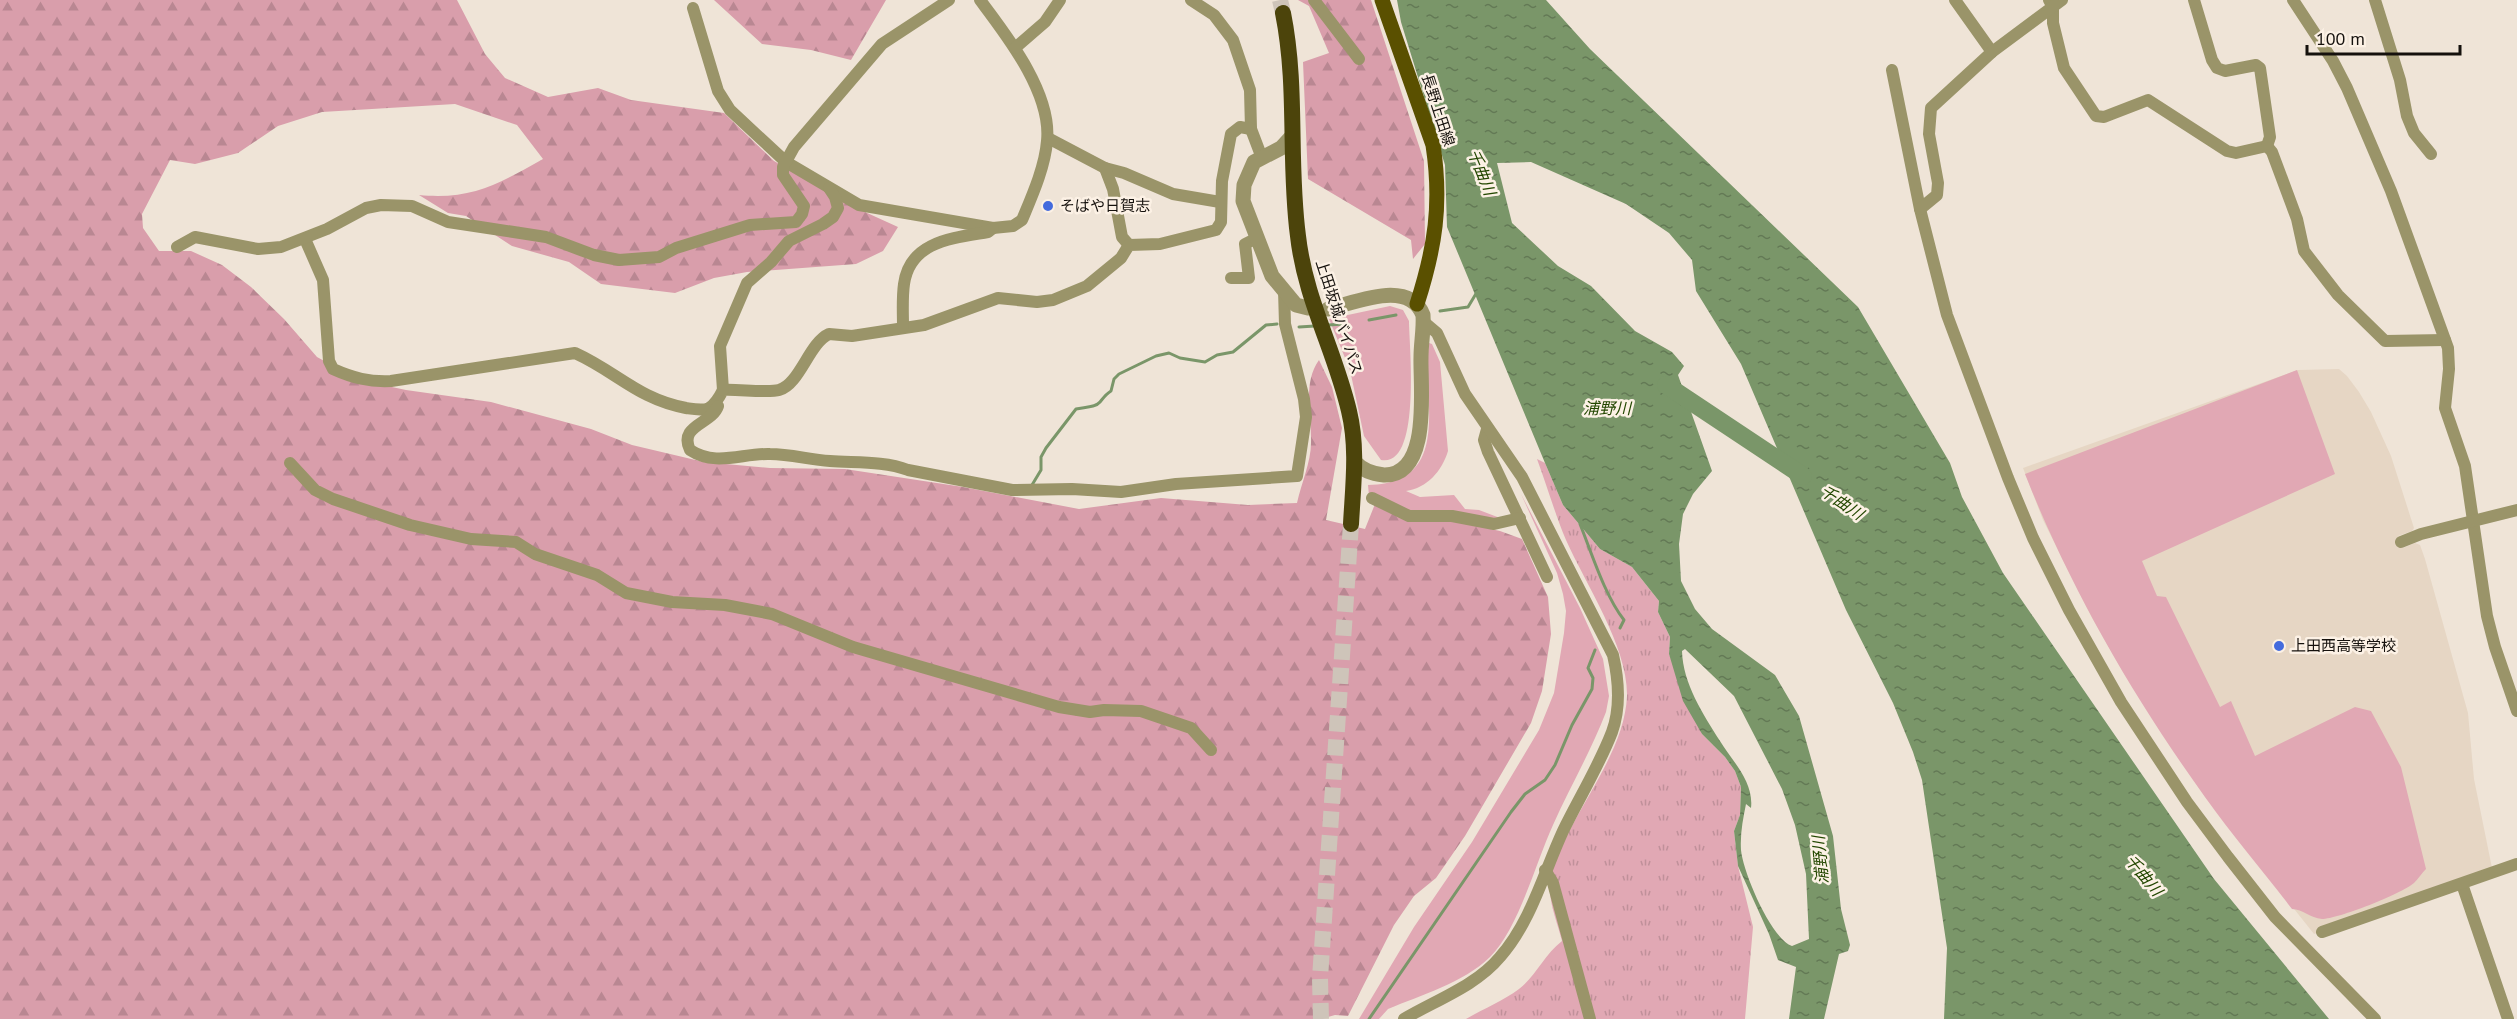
<svg xmlns="http://www.w3.org/2000/svg" width="2517" height="1019" viewBox="0 0 2517 1019" font-family="'PT Sans','Noto Sans JP',sans-serif">
<style>
.built{fill:#e6d6c4}
.green{fill:#e1a8b4}
.forest{fill:url(#forest-firs)}
.park{fill:url(#park-tufts)}
.water{fill:url(#water-ripples);fill-rule:evenodd}
.lines{fill:none;stroke-linecap:round;stroke-linejoin:round}
.stream{stroke:#7a9669;stroke-width:3}
.river{stroke:#7a9669;stroke-width:18}
.trunk-tunnel{stroke:#cec4b9;stroke-width:16;stroke-dasharray:16 8;stroke-linecap:butt}
.minor{stroke:#9a9469;stroke-width:12}
.tertiary{stroke:#9a9469;stroke-width:15}
.primary{stroke:#5a5000;stroke-width:15}
.trunk{stroke:#4c440b;stroke-width:16}
.poi-dot{fill:#446bdd;stroke:#fcf1e5;stroke-width:2}
.labels{text-anchor:middle;stroke-width:5;stroke-linejoin:round;paint-order:stroke}
.street-label{font-size:15px;fill:#15110d;stroke:#fcf1e5}
.poi-label{font-size:15px;fill:#15110d;stroke:#fcf1e5;text-anchor:start}
.water-label{font-size:16px;font-style:italic;fill:#234700;stroke:#fcf1e5}
</style>
<defs>
<pattern id="forest-firs" width="22" height="20" patternUnits="userSpaceOnUse" patternTransform="scale(1.5)"><rect width="22" height="20" fill="#d99eab"/><path d="M5 1l3.5 6h-7zM16 11l3.5 6h-7z" fill="#b98792"/></pattern>
<pattern id="park-tufts" width="24" height="20" patternUnits="userSpaceOnUse" patternTransform="scale(1.5)"><rect width="24" height="20" fill="#e1a8b4"/><path d="M3 7l-1-3M5 7V3M7 7l1-3M15 17l-1-3M17 17v-4M19 17l1-3" fill="none" stroke="#c0909a"/></pattern>
<pattern id="water-ripples" width="26" height="14" patternUnits="userSpaceOnUse" patternTransform="scale(1.5)"><rect width="26" height="14" fill="#7a9669"/><path d="M2 4q2-2 4 0t4 0M15 11q2-2 4 0t4 0" fill="none" stroke="#637955"/></pattern>
</defs>
<rect width="100%" height="100%" fill="#efe4d7"/>
<path class="built" d="M2339,369L2347,376L2359,392L2371,412L2391,456L2414,528L2412,531L2398,536L2403,548L2415,543L2420,545L2425,559L2468,713L2474,779L2492,868L2314,934L2205,797L2125,675L2091,616L2043,520L2023,468L2298,370Z"/>
<g class="green">
<path d="M1390,306L1403,310L1409,321C1409,345 1422,468 1381,460L1364,436L1350,370L1329,319Z"/>
<path d="M1429,343L1432,344L1440,362L1448,451C1442,471 1427,488 1406,491L1420,497L1454,495L1465,509L1479,510L1500,518L1497,520L1409,513L1369,496L1368,485C1455,483 1421,398 1429,343Z"/>
<path d="M2297,370L2335,474L2142,561L2157,596L2166,597L2220,707L2231,701L2255,756L2355,707L2371,711L2401,767L2426,869C2422,873 2418,879 2414,883C2401,894 2338,919 2322,919C2310,918 2303,909 2292,909C2263,871 2232,835 2205,797C2133,697 2070,588 2025,474Z"/>
<path d="M1521,494L1580,608L1603,659L1609,696L1606,712C1591,751 1570,787 1553,825C1536,862 1518,930 1490,957C1463,983 1421,995 1388,1009L1379,1019H1359L1414,927L1472,842L1539,730L1554,693L1564,633L1566,611L1563,594L1557,573Z"/>
</g>
<g class="forest">
<path d="M0,0H457L485,54L505,78L548,97L598,88L631,100L724,113L774,161L854,207L898,227L883,251L856,264L747,272L714,278L675,293L601,284L569,262L512,246L466,216L448,213L419,195C472,200 498,184 543,159L517,125L455,104L322,112L278,126L238,153L195,164L170,160L142,214L143,228L159,251H191L222,265L251,287L284,319L317,357L359,380L406,390L491,402L591,429L632,445L704,462L770,468L845,469L963,487L1079,509L1161,498L1248,505L1297,503C1301,484 1311,462 1311,443C1312,415 1302,384 1319,360L1332,387L1342,428L1326,520L1365,529L1375,504L1500,531L1522,539L1548,597L1551,634L1542,691L1531,723L1465,836L1436,878L1414,896L1394,925L1348,1016L1335,1015L1321,1019H0Z"/>
<path d="M714,0H886L851,60L811,50L762,44Z"/>
<path d="M1298,0H1371L1424,161L1425,244L1413,259L1411,240L1308,179L1303,62L1329,53L1309,6Z"/>
</g>
<path class="park" d="M1537,459L1545,463L1563,505L1600,549L1632,567L1659,601L1658,612L1670,637L1669,654L1702,734L1725,757L1735,771L1741,787L1740,815L1734,831L1738,866L1753,927L1745,1019H1466C1483,1009 1503,1001 1519,989C1535,977 1544,955 1562,941C1558,925 1551,908 1550,892C1548,876 1556,859 1563,844C1584,798 1625,747 1627,696C1628,647 1586,585 1566,540C1555,514 1547,486 1537,459Z"/>
<path class="water" d="M1397,0H1546L1590,49L1858,307L1950,463L1962,497L2003,573L2214,879L2329,1019H1944L1947,948L1922,780L1913,752L1893,703L1846,610L1741,364L1696,291L1692,260L1669,233L1626,204L1531,162L1497,163L1512,223L1558,266L1591,286L1635,331L1672,352L1684,366L1678,375L1712,471L1693,494L1683,514L1679,544L1681,581L1695,609L1712,629L1775,675L1799,716L1833,836L1841,909L1850,945L1848,951L1839,954L1824,1019H1789L1796,967L1778,960L1769,934L1738,866L1734,831L1740,815L1741,787L1735,771L1725,757L1702,734L1683,701L1669,654L1670,637L1658,612L1659,601L1632,567L1600,549L1563,505L1545,463L1447,227L1445,165L1401,22ZM1685,649L1734,696L1782,789L1795,825L1806,874L1809,939L1792,946C1771,939 1743,872 1741,850C1740,834 1743,819 1746,804L1751,808C1754,782 1733,762 1720,741C1703,714 1683,684 1682,651Z"/>
<g class="lines">
<g class="stream">
<path d="M1440,311L1468,307L1477,292"/>
<path d="M1369,320L1396,315"/>
<path d="M1328,325L1345,324"/>
<path d="M1299,327L1315,326"/>
<path d="M1032,485L1041,470V457L1046,448L1076,409C1084,407 1095,408 1100,402C1104,397 1106,394 1111,391L1114,379L1119,374L1156,356L1169,353L1180,358L1205,362L1217,355L1233,352L1266,325L1277,324"/>
<path d="M1580,524C1592,554 1605,596 1624,620L1620,628"/>
<path d="M1369,1019L1511,812L1525,794L1545,780L1555,765L1572,725L1592,689L1593,678L1588,668L1595,650"/>
</g>
<path class="river" d="M1666,385L1803,476"/>
<g class="trunk-tunnel">
<path d="M1280,0L1283,13"/>
<path d="M1321,1019L1320,978L1351,524"/>
</g>
<g class="minor">
<path d="M1191,0L1214,15L1233,40L1250,90L1251,129L1262,158"/>
<path d="M1314,0L1359,59"/>
<path d="M1955,0L1992,52"/>
<path d="M2049,0L2053,7V23L2064,68L2096,116L2104,117L2148,100L2227,151L2236,153L2267,146L2272,152L2297,219L2304,251L2338,295L2385,341L2445,340"/>
<path d="M2194,0L2212,60L2217,68L2225,71L2256,65L2260,68L2270,137L2267,146"/>
<path d="M2293,0L2333,61L2347,88L2391,191L2448,348L2449,369L2445,408L2465,466L2487,616L2495,647L2517,711"/>
<path d="M2375,0L2400,80L2407,116L2414,133L2431,154"/>
<path d="M693,8L718,91L730,110L786,162L859,205L993,228L1013,226L1022,220C1032,196 1045,167 1047,141C1052,93 1007,36 980,0"/>
<path d="M1015,48L1045,22L1060,0"/>
<path d="M1892,70L1920,209L1947,315L2008,478L2033,538L2069,610L2121,702L2187,802L2228,857L2275,917L2375,1019"/>
<path d="M1048,138L1105,168L1124,173L1173,194L1220,202"/>
<path d="M1105,168L1113,189L1122,237L1129,245"/>
<path d="M1920,209L1937,195L1938,183L1929,134L1931,108L1992,52L2062,0"/>
<path d="M305,239L323,280L329,361L333,369C353,378 369,382 391,381L575,353C617,372 638,399 686,408C693,409 703,411 709,408C716,404 720,396 723,390C736,389 769,393 779,390C800,384 809,343 829,334L852,336L924,325L998,298L1037,302L1053,300L1087,286L1121,258L1129,245L1160,244L1216,230L1221,222L1222,181L1231,134L1240,127L1251,129"/>
<path d="M177,247L195,237L258,249L281,247L327,229L366,208L381,205L412,206L448,222L546,237L594,255L619,260L659,257L676,248L750,225L796,222L802,214L804,206L783,175V167L794,147L882,44L949,0"/>
<path d="M1231,278H1249L1245,244L1257,238"/>
<path d="M903,327C903,313 902,298 904,284C910,241 953,238 988,232L993,228"/>
<path d="M723,390L720,346L747,283L771,262L789,241L823,224L833,217L838,208L835,197L829,188"/>
<path d="M718,406C712,424 678,425 690,450C716,467 742,453 770,454C791,454 810,460 830,461C855,463 884,461 908,470L1012,490L1072,489L1121,492L1176,484L1297,476L1306,417L1304,399L1285,324L1284,290"/>
<path d="M1487,429L1484,440L1488,452L1547,577"/>
<path d="M290,463L315,490L333,499L410,525L471,539L516,542L535,554L597,575L626,593L672,602L725,605L772,614L853,647L1059,707L1090,712L1104,710L1141,711L1191,728L1211,750"/>
<path d="M1372,498L1409,516H1452L1494,524L1520,518"/>
<path d="M2401,542L2421,534L2517,510"/>
<path d="M1545,870L1553,883L1590,1019"/>
<path d="M2462,884L2508,1019"/>
<path d="M2322,932L2517,864"/>
<path d="M1404,1019C1436,1000 1476,986 1500,957C1531,922 1544,872 1563,831C1579,798 1599,766 1612,732C1621,707 1619,681 1613,655L1522,477L1465,394L1437,333L1424,322"/>
</g>
<g class="tertiary">
<path d="M1292,136L1281,148L1254,162L1244,185L1243,201L1272,276L1296,305L1308,308"/>
<path d="M1328,309C1355,303 1409,278 1423,315C1424,329 1421,343 1421,357C1420,386 1432,476 1384,475C1374,474 1362,470 1355,462"/>
</g>
<path class="primary" d="M1382,0L1433,145C1442,204 1435,248 1417,304"/>
<path class="trunk" d="M1283,13C1298,88 1288,161 1298,236C1305,299 1335,351 1349,411C1358,448 1353,486 1351,524"/>
</g>
<g class="poi-dot">
<circle cx="1048" cy="206" r="6"/>
<circle cx="2279" cy="646" r="6"/>
</g>
<g class="labels">
<g class="street-label">
<text transform="translate(1438 110) rotate(72)" y="5">長野上田線</text>
<text transform="translate(1339 317) rotate(72)" y="5">上田坂城バイパス</text>
</g>
<g class="poi-label">
<text x="1060" y="211">そばや日賀志</text>
<text x="2291" y="651">上田西高等学校</text>
</g>
<g class="water-label">
<text transform="translate(1482 172) rotate(68)" y="6">千曲川</text>
<text x="1607" y="414">浦野川</text>
<text transform="translate(1842 502) rotate(34)" y="6">千曲川</text>
<text transform="translate(1820 860) rotate(-95)" y="6">浦野川</text>
<text transform="translate(2144 875) rotate(50)" y="6">千曲川</text>
</g>
</g>
<path d="M2307 45v9h153v-9" fill="none" stroke="#15110d" stroke-width="3"/>
<text x="2316" y="45" font-size="18" fill="#15110d" stroke="#fcf1e5" stroke-width="4.5" paint-order="stroke">100 m</text>
</svg>
